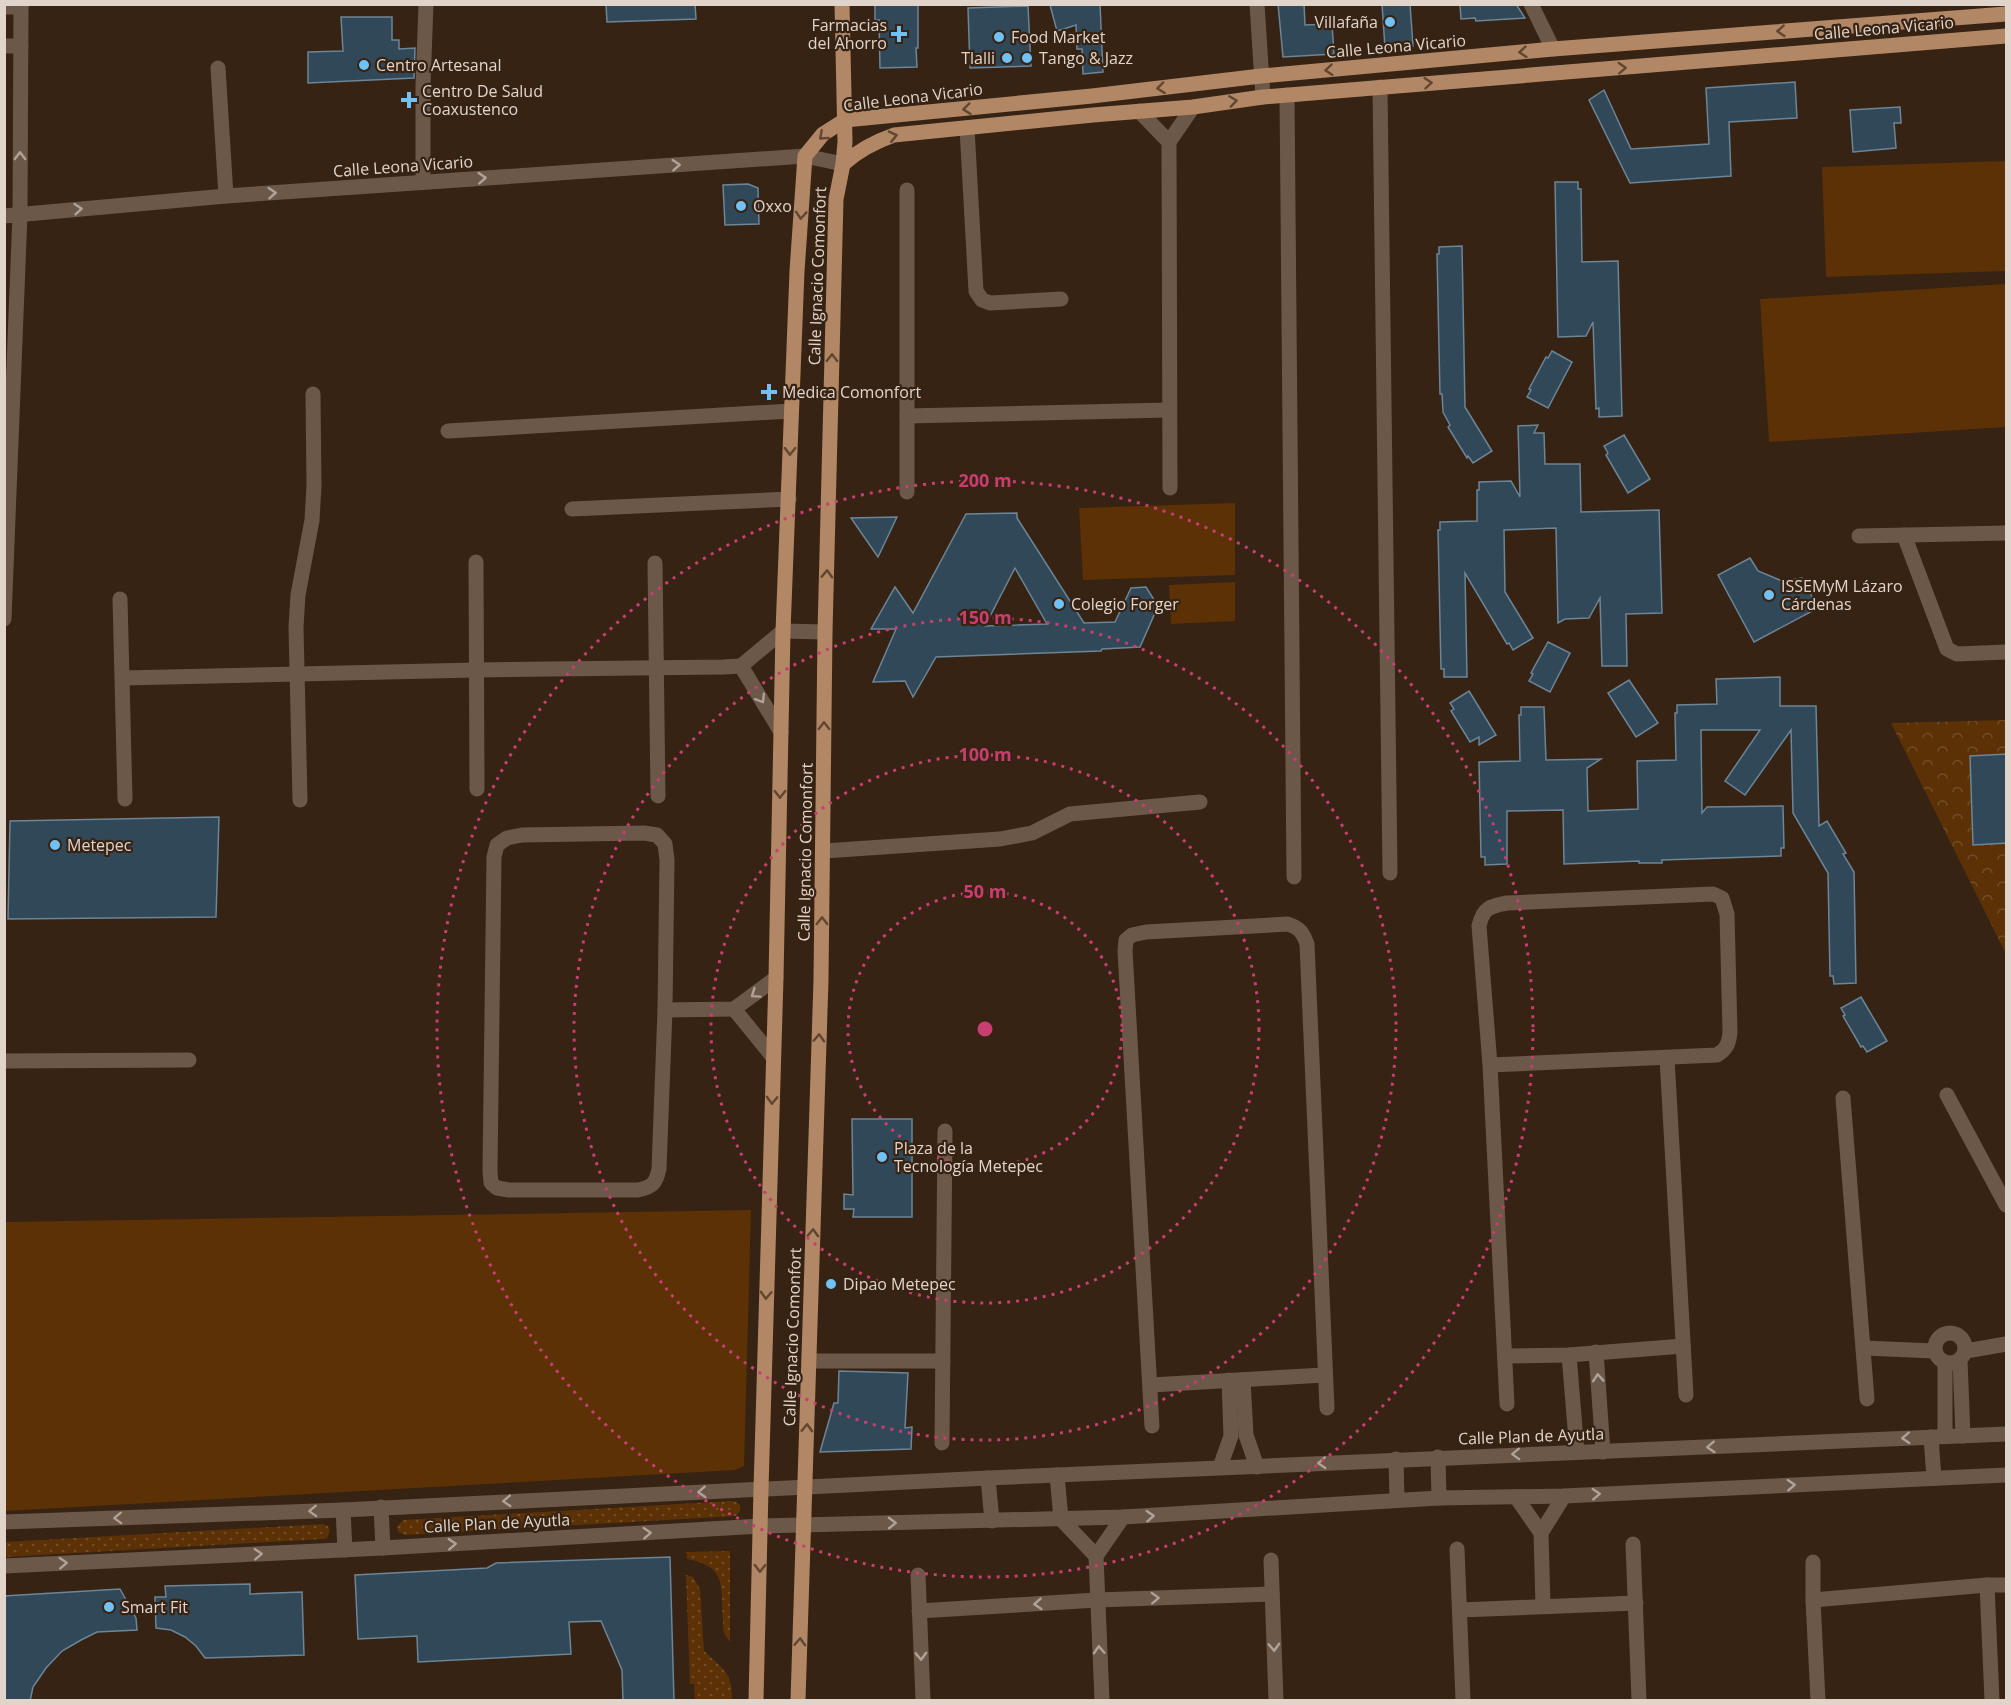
<svg xmlns="http://www.w3.org/2000/svg" width="2011" height="1705" viewBox="0 0 2011 1705" font-family="'Open Sans',sans-serif">
<style>
.grass{fill:#5b3105}
.park{fill:url(#park-crowns)}
.garden{fill:url(#garden-dots)}
.building{fill:#304858;stroke:#6c8597;stroke-width:1.5;fill-rule:evenodd}
.lines{fill:none;stroke-linecap:round;stroke-linejoin:round}
.minor{stroke:#6c5848;stroke-width:15}
.major{stroke:#b18766;stroke-width:15}
.oneway{stroke:#614630}
.oneway2{stroke:#b2a296}
.ring{fill:none;stroke:#c83e71;stroke-width:3;stroke-dasharray:3 6}
.poi-dot{fill:#72c1f5;stroke:#362313;stroke-width:2}
.labels{text-anchor:middle;stroke-width:4.5;stroke-linejoin:round;paint-order:stroke}
.poi-label{font-size:16px;fill:#e1d4ca;stroke:#362313;text-anchor:start}
.street-label{font-size:16px;fill:#e1d4ca;stroke:#362313}
.centre{fill:#c83e71;stroke:#362313;stroke-width:3}
.ring-label{font-size:18px;text-anchor:middle;font-weight:bold;fill:#c83e71;stroke:#362313;stroke-width:4.5;stroke-linejoin:round;paint-order:stroke}
</style>
<defs>
<pattern id="park-crowns" width="20" height="18" patternUnits="userSpaceOnUse" patternTransform="scale(1.5)"><rect width="20" height="18" fill="#5b3105"/><path d="M2 6a3 3 0 1 1 6 0M12 15a3 3 0 1 1 6 0" fill="none" stroke="#724e28"/></pattern>
<pattern id="garden-dots" width="8" height="8" patternUnits="userSpaceOnUse" patternTransform="scale(1.5)"><rect width="8" height="8" fill="#5b3105"/><path d="M2 2h.1M6 6h.1" fill="none" stroke="#724e28" stroke-width="1.8" stroke-linecap="round"/></pattern>
</defs>
<rect width="100%" height="100%" fill="#362313"/>
<g class="grass">
<path d="M2006,161V271L1826,277L1822,167Z"/>
<path d="M2006,284V427L1769,442L1760,299Z"/>
<path d="M1235,503V575L1083,580L1079,508Z"/>
<path d="M1235,582V621L1171,624L1169,585Z"/>
<path d="M751,1210L744,1466L735,1470L5,1511V1222Z"/>
</g>
<path class="park" d="M2006,720V954L1891,723Z"/>
<g class="garden">
<path d="M731,1501L736,1502L740,1505V1511L736,1516L405,1535L398,1532L397,1527L403,1520Z"/>
<path d="M323,1524L328,1526L330,1531L327,1538L323,1539L5,1557V1542Z"/>
<path d="M730,1551V1641C723,1635 723,1629 723,1620C721,1585 727,1567 687,1559L686,1552Z"/>
<path d="M686,1575L693,1577L700,1589L704,1651C722,1668 733,1673 732,1700H695L694,1684H690Z"/>
</g>
<g class="building">
<path d="M606,4H695L696,19L607,22Z"/>
<path d="M875,4H918V48H916L917,67L880,68L879,20H875Z"/>
<path d="M1100,4L1103,72L1083,74L1082,49H1077L1076,25L1057,31L1050,5Z"/>
<path d="M1278,4H1304L1305,25L1332,24L1334,54L1283,57Z"/>
<path d="M1382,4H1410L1413,46L1385,48Z"/>
<path d="M1460,4H1516L1525,18L1476,21L1475,18L1461,19Z"/>
<path d="M1028,6L1031,66L970,68L968,8Z"/>
<path d="M341,17H392V40H399V49L415,48L414,78L308,83V52L343,51Z"/>
<path d="M1795,82L1797,118L1729,122L1731,176L1630,183L1589,100L1604,90L1631,149L1709,144L1706,88Z"/>
<path d="M1900,107L1901,123H1894L1896,148L1853,152L1850,110Z"/>
<path d="M1555,182H1578V189H1581L1582,262L1618,261L1622,416L1599,417V408L1596,409L1593,322L1586,336L1558,337Z"/>
<path d="M748,184L758,188L759,224L725,225L723,185Z"/>
<path d="M1462,246L1465,407L1492,451L1473,463L1468,456L1467,458L1448,427L1450,425L1443,412L1442,394H1440L1437,254H1439V247Z"/>
<path d="M1552,351L1572,362L1548,408L1527,397L1531,390L1529,389L1546,357L1548,358Z"/>
<path d="M1538,425L1534,433H1544L1545,464H1580L1581,512L1659,510L1662,613L1626,614L1627,666H1602L1600,598L1589,618L1565,619L1558,623L1556,528L1504,530L1505,592L1533,638L1513,650L1509,643L1507,644L1465,573L1467,677H1444V669H1441L1438,530H1440V522L1477,521V490H1479V482L1511,481L1520,497L1518,426Z"/>
<path d="M1624,435L1650,479L1628,493L1606,455L1608,453L1604,446Z"/>
<path d="M1017,513V518L1084,623L1115,622L1131,588L1146,587L1158,606L1140,647L1102,649L1101,651L936,657L913,697L905,681L873,682L896,629H871L895,587L913,613L966,514ZM1015,568L1047,624L985,626Z"/>
<path d="M897,517L878,557L851,518Z"/>
<path d="M1750,558L1758,571L1782,581L1802,578L1818,608L1754,642L1718,575Z"/>
<path d="M1548,642L1570,653L1550,692L1529,681L1533,674L1531,673Z"/>
<path d="M1780,677V706H1816L1819,826L1827,821L1846,853L1843,854L1854,872L1856,983L1834,984L1833,976H1830L1828,873L1793,813L1791,730L1745,795L1725,781L1760,730H1701L1702,813L1707,807L1783,806L1784,848H1781V856L1662,860V863H1639V861L1564,864L1563,810L1507,811V864L1485,865V857H1481L1479,762L1520,761L1519,715H1521V707H1544L1546,760L1601,759L1587,768L1588,811L1638,809L1637,761L1676,760L1675,713H1677V705L1717,704L1716,679Z"/>
<path d="M1629,680L1658,723L1636,737L1608,693Z"/>
<path d="M1469,691L1496,735L1479,745V737L1470,742L1451,711L1454,709L1450,703Z"/>
<path d="M2007,754V843L1973,845L1970,756Z"/>
<path d="M219,817L216,917L8,919L10,821Z"/>
<path d="M1861,997L1887,1041L1867,1052L1863,1046L1861,1047L1843,1016L1845,1015L1841,1008Z"/>
<path d="M852,1119H912V1217H853L854,1209H844V1194L853,1195Z"/>
<path d="M839,1371L908,1373L905,1428L912,1427L911,1449L820,1452L834,1403H838Z"/>
<path d="M670,1557L674,1701H623L622,1670L601,1621L569,1622L571,1654L418,1662L417,1636L358,1639L355,1575L487,1568L496,1563Z"/>
<path d="M250,1584V1594L302,1592L304,1655L205,1658L196,1646L185,1637L171,1630L156,1628L155,1597H166L165,1586Z"/>
<path d="M120,1589L136,1618L137,1630L97,1632L81,1640L62,1651L46,1668L33,1687L30,1701H4V1596Z"/>
</g>
<g class="lines">
<g class="minor">
<path d="M1257,4L1263,97"/>
<path d="M1531,4L1553,49"/>
<path d="M4,7H21"/>
<path d="M4,46H21"/>
<path d="M218,68L226,196"/>
<path d="M1380,87L1390,873"/>
<path d="M1287,95L1294,877"/>
<path d="M1139,111L1169,142"/>
<path d="M967,128L976,291L982,300L990,303L1061,299"/>
<path d="M423,182V85L426,4"/>
<path d="M4,216L226,196L805,156L843,164"/>
<path d="M907,416L1169,410"/>
<path d="M448,431L791,411"/>
<path d="M1170,488L1169,142L1193,107"/>
<path d="M907,492V190"/>
<path d="M572,509L789,499"/>
<path d="M1904,535L1947,649L1957,654L2006,652"/>
<path d="M1859,536L2006,533"/>
<path d="M476,562L477,789"/>
<path d="M655,563L658,796"/>
<path d="M120,599L125,799"/>
<path d="M4,619L20,214L21,4"/>
<path d="M741,666L781,732"/>
<path d="M123,678L476,670L723,667L741,666L783,631L825,632"/>
<path d="M300,800L296,627L298,595L312,520L314,486L313,394"/>
<path d="M644,833L657,835L665,844L667,860L665,1010L659,1169C656,1183 653,1187 638,1190H509L497,1188L491,1183L490,1171L494,857L497,845L507,838L522,835Z"/>
<path d="M824,851L1000,839L1032,833L1070,814L1200,802"/>
<path d="M734,1009L773,1057"/>
<path d="M665,1010L734,1009L776,978"/>
<path d="M1667,1058L1686,1395"/>
<path d="M4,1061L189,1060"/>
<path d="M1490,1065L1717,1055C1727,1049 1729,1043 1730,1032L1727,914L1722,898L1713,894L1507,903C1490,906 1483,908 1479,926L1490,1065L1507,1404"/>
<path d="M1947,1095L2006,1205"/>
<path d="M1843,1098L1867,1399"/>
<circle cx="1950" cy="1348" r="15"/>
<path d="M1864,1348L1935,1351"/>
<path d="M1966,1351L2006,1344"/>
<path d="M1596,1352L1603,1452"/>
<path d="M1569,1355L1577,1452"/>
<path d="M1506,1356L1569,1355L1683,1346"/>
<path d="M1960,1360L1963,1436"/>
<path d="M809,1361H943"/>
<path d="M1945,1362V1436"/>
<path d="M1243,1380L1246,1435L1257,1467"/>
<path d="M1151,1385L1324,1375"/>
<path d="M1152,1426L1125,951L1126,940L1132,935L1146,932L1288,924C1300,928 1303,933 1307,944L1327,1408"/>
<path d="M1931,1437L1934,1478"/>
<path d="M942,1443L945,1131"/>
<path d="M1438,1457L1439,1498"/>
<path d="M1396,1459L1397,1500"/>
<path d="M1220,1467L1231,1436L1229,1380"/>
<path d="M1057,1475L1061,1519L1096,1556"/>
<path d="M988,1478L992,1521"/>
<path d="M1516,1497L1541,1533"/>
<path d="M381,1507L383,1548"/>
<path d="M343,1510L345,1550"/>
<path d="M4,1522L343,1510L988,1478L2006,1434"/>
<path d="M1633,1544L1639,1700"/>
<path d="M1457,1549L1463,1700"/>
<path d="M1271,1560L1276,1700"/>
<path d="M1813,1562V1600L1818,1700"/>
<path d="M4,1566L383,1548L761,1526L1123,1517L1439,1498L1564,1496L2006,1475"/>
<path d="M918,1575L923,1700"/>
<path d="M1987,1585L1992,1700"/>
<path d="M1813,1600L1987,1585H2006"/>
<path d="M1543,1606L1541,1533L1564,1496"/>
<path d="M1460,1610L1636,1603"/>
<path d="M919,1611L1097,1600L1272,1594"/>
<path d="M1102,1700L1096,1556L1123,1517"/>
</g>
<g class="major">
<path d="M843,164C859,150 874,142 894,135L1093,115L1193,107L1263,97L2006,36"/>
<path d="M756,1700L761,1489L776,978L783,631L797,271L805,156L823,134L845,120L1092,96L1261,76L1553,49L2006,14"/>
<path d="M798,1700L821,980L825,632L836,199L843,164L845,142L842,4"/>
</g>
</g>
<defs><path id="oneway-chevron" d="M-2-3.5L2.5 0L-2 3.5" fill="none" stroke-width="1.6" stroke-linecap="round" stroke-linejoin="round" transform="scale(1.5)"/></defs>
<g class="oneway">
<use href="#oneway-chevron" transform="translate(1781 31) rotate(176)"/>
<use href="#oneway-chevron" transform="translate(1523 52) rotate(175)"/>
<use href="#oneway-chevron" transform="translate(1622 68) rotate(-3)"/>
<use href="#oneway-chevron" transform="translate(1329 70) rotate(175)"/>
<use href="#oneway-chevron" transform="translate(1428 83) rotate(-5)"/>
<use href="#oneway-chevron" transform="translate(1161 88) rotate(173)"/>
<use href="#oneway-chevron" transform="translate(1233 101) rotate(-8)"/>
<use href="#oneway-chevron" transform="translate(967 109) rotate(174)"/>
<use href="#oneway-chevron" transform="translate(823 136) rotate(138)"/>
<use href="#oneway-chevron" transform="translate(893 136) rotate(-13)"/>
<use href="#oneway-chevron" transform="translate(801 215) rotate(94)"/>
<use href="#oneway-chevron" transform="translate(832 358) rotate(-89)"/>
<use href="#oneway-chevron" transform="translate(790 451) rotate(91)"/>
<use href="#oneway-chevron" transform="translate(827 574) rotate(-88)"/>
<use href="#oneway-chevron" transform="translate(824 726) rotate(-90)"/>
<use href="#oneway-chevron" transform="translate(780 794) rotate(91)"/>
<use href="#oneway-chevron" transform="translate(822 921) rotate(-89)"/>
<use href="#oneway-chevron" transform="translate(819 1038) rotate(-88)"/>
<use href="#oneway-chevron" transform="translate(772 1100) rotate(92)"/>
<use href="#oneway-chevron" transform="translate(813 1233) rotate(-88)"/>
<use href="#oneway-chevron" transform="translate(766 1295) rotate(92)"/>
<use href="#oneway-chevron" transform="translate(807 1428) rotate(-88)"/>
<use href="#oneway-chevron" transform="translate(760 1568) rotate(91)"/>
<use href="#oneway-chevron" transform="translate(800 1642) rotate(-88)"/>
</g>
<g class="oneway2">
<use href="#oneway-chevron" transform="translate(20 156) rotate(-90)"/>
<use href="#oneway-chevron" transform="translate(676 165) rotate(-4)"/>
<use href="#oneway-chevron" transform="translate(482 178) rotate(-4)"/>
<use href="#oneway-chevron" transform="translate(272 193) rotate(-4)"/>
<use href="#oneway-chevron" transform="translate(78 209) rotate(-5)"/>
<use href="#oneway-chevron" transform="translate(761 699) rotate(58)"/>
<use href="#oneway-chevron" transform="translate(755 994) rotate(145)"/>
<use href="#oneway-chevron" transform="translate(1598 1378) rotate(-94)"/>
<use href="#oneway-chevron" transform="translate(1906 1438) rotate(177)"/>
<use href="#oneway-chevron" transform="translate(1711 1447) rotate(177)"/>
<use href="#oneway-chevron" transform="translate(1516 1454) rotate(178)"/>
<use href="#oneway-chevron" transform="translate(1322 1463) rotate(177)"/>
<use href="#oneway-chevron" transform="translate(1791 1485) rotate(-3)"/>
<use href="#oneway-chevron" transform="translate(702 1492) rotate(177)"/>
<use href="#oneway-chevron" transform="translate(1596 1494) rotate(-3)"/>
<use href="#oneway-chevron" transform="translate(507 1501) rotate(177)"/>
<use href="#oneway-chevron" transform="translate(313 1511) rotate(178)"/>
<use href="#oneway-chevron" transform="translate(1150 1516) rotate(-4)"/>
<use href="#oneway-chevron" transform="translate(118 1518) rotate(178)"/>
<use href="#oneway-chevron" transform="translate(892 1523) rotate(-1)"/>
<use href="#oneway-chevron" transform="translate(647 1533) rotate(-3)"/>
<use href="#oneway-chevron" transform="translate(452 1544) rotate(-3)"/>
<use href="#oneway-chevron" transform="translate(258 1554) rotate(-3)"/>
<use href="#oneway-chevron" transform="translate(63 1563) rotate(-3)"/>
<use href="#oneway-chevron" transform="translate(1155 1598) rotate(-2)"/>
<use href="#oneway-chevron" transform="translate(1038 1604) rotate(176)"/>
<use href="#oneway-chevron" transform="translate(1274 1647) rotate(88)"/>
<use href="#oneway-chevron" transform="translate(1099 1650) rotate(-93)"/>
<use href="#oneway-chevron" transform="translate(921 1656) rotate(88)"/>
</g>
<g class="ring">
<circle cx="985" cy="1029" r="137"/>
<circle cx="985" cy="1029" r="274"/>
<circle cx="985" cy="1029" r="411"/>
<circle cx="985" cy="1029" r="548"/>
</g>
<g class="poi-dot">
<circle cx="1390" cy="22" r="6"/>
<path d="M896 25h6v6h6v6h-6v6h-6v-6h-6v-6h6z"/>
<circle cx="999" cy="37" r="6"/>
<circle cx="1007" cy="58" r="6"/>
<circle cx="1027" cy="58" r="6"/>
<circle cx="364" cy="65" r="6"/>
<path d="M406 91h6v6h6v6h-6v6h-6v-6h-6v-6h6z"/>
<circle cx="741" cy="206" r="6"/>
<path d="M766 383h6v6h6v6h-6v6h-6v-6h-6v-6h6z"/>
<circle cx="1769" cy="595" r="6"/>
<circle cx="1059" cy="604" r="6"/>
<circle cx="55" cy="845" r="6"/>
<circle cx="882" cy="1157" r="6"/>
<circle cx="831" cy="1284" r="6"/>
<circle cx="109" cy="1607" r="6"/>
</g>
<g class="labels">
<g class="poi-label">
<text x="1378" y="28" text-anchor="end">Villafaña</text>
<text x="887" y="31" text-anchor="end">Farmacias<tspan x="887" dy="18">del Ahorro</tspan></text>
<text x="1011" y="43">Food Market</text>
<text x="995" y="64" text-anchor="end">Tlalli</text>
<text x="1039" y="64">Tango &amp; Jazz</text>
<text x="376" y="71">Centro Artesanal</text>
<text x="422" y="97">Centro De Salud<tspan x="422" dy="18">Coaxustenco</tspan></text>
<text x="753" y="212">Oxxo</text>
<text x="782" y="398">Medica Comonfort</text>
<text x="1781" y="592">ISSEMyM Lázaro<tspan x="1781" dy="18">Cárdenas</tspan></text>
<text x="1071" y="610">Colegio Forger</text>
<text x="67" y="851">Metepec</text>
<text x="894" y="1154">Plaza de la<tspan x="894" dy="18">Tecnología Metepec</tspan></text>
<text x="843" y="1290">Dipao Metepec</text>
<text x="121" y="1613">Smart Fit</text>
</g>
<g class="street-label">
<text transform="translate(1884 28) rotate(-5)" y="6">Calle Leona Vicario</text>
<text transform="translate(1396 46) rotate(-5)" y="6">Calle Leona Vicario</text>
<text transform="translate(913 97) rotate(-7)" y="6">Calle Leona Vicario</text>
<text transform="translate(403 166) rotate(-4)" y="6">Calle Leona Vicario</text>
<text transform="translate(817 276) rotate(-88)" y="6">Calle Ignacio Comonfort</text>
<text transform="translate(805 852) rotate(-89)" y="6">Calle Ignacio Comonfort</text>
<text transform="translate(792 1337) rotate(-88)" y="6">Calle Ignacio Comonfort</text>
<text transform="translate(1531 1436) rotate(-2)" y="6">Calle Plan de Ayutla</text>
<text transform="translate(497 1523) rotate(-3)" y="6">Calle Plan de Ayutla</text>
</g>
</g>
<circle cx="985" cy="1029" r="9" class="centre"/>
<g class="ring-label">
<text x="985" y="487">200 m</text>
<text x="985" y="624">150 m</text>
<text x="985" y="761">100 m</text>
<text x="985" y="898">50 m</text>
</g>
<rect width="2011" height="1705" fill="none" stroke="#e1d4ca" stroke-width="12"/>
</svg>
